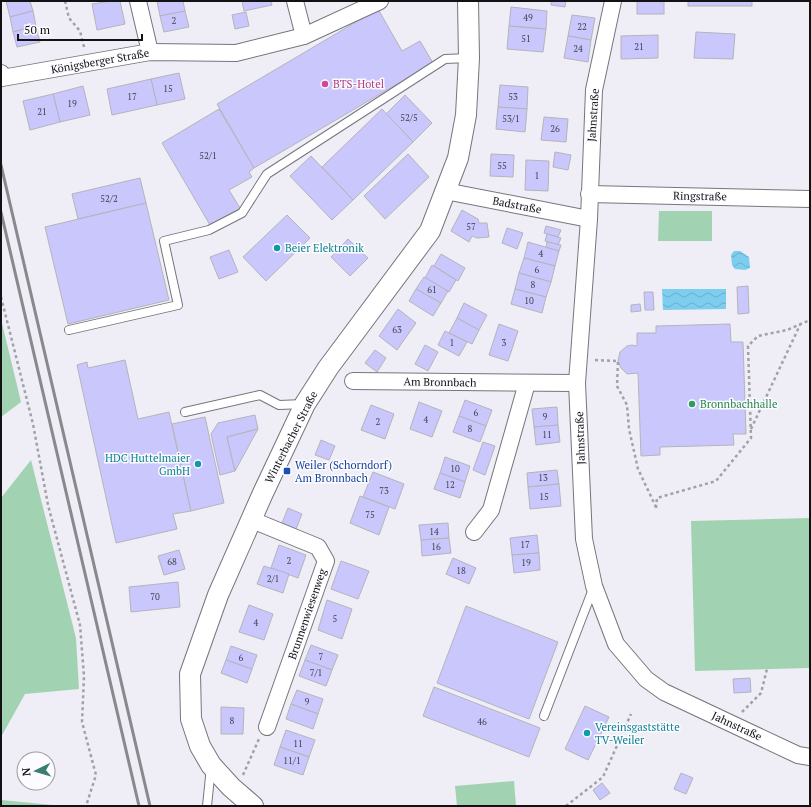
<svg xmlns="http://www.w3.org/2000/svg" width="811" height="807" viewBox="0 0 811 807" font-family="'PT Serif',serif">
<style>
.green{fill:#a1d3b2}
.water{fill:url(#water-waves)}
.building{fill:#cac7fc;stroke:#b4b4bb}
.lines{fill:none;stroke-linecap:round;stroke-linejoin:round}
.service-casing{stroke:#77757c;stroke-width:10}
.minor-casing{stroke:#77757c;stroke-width:18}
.tertiary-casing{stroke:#77757c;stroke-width:22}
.path{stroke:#a2a1a7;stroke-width:2.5;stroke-dasharray:3 3;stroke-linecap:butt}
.service{stroke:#fff;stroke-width:8}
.minor{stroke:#fff;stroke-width:16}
.tertiary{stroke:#fff;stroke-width:20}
.rail{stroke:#89888d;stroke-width:3}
.hotel-dot{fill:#d1479c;stroke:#fcfbff;stroke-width:1.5}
.culture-dot{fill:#0f9aa8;stroke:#fcfbff;stroke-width:1.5}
.leisure-dot{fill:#2e9e5b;stroke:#fcfbff;stroke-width:1.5}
.transit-dot{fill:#1a4fb4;stroke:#fcfbff;stroke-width:1.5}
.labels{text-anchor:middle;stroke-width:3;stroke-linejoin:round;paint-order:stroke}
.number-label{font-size:9px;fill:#403f4e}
.street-label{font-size:11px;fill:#121214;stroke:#fcfbff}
.hotel-label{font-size:11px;fill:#b23c85;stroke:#fcfbff;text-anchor:start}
.culture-label{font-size:11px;fill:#0d838f;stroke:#fcfbff;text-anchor:start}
.leisure-label{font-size:11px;fill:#27864d;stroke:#fcfbff;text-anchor:start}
.transit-label{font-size:11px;fill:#164399;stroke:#fcfbff;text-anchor:start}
</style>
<defs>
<pattern id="water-waves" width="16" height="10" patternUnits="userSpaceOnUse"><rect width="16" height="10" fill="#7ccdee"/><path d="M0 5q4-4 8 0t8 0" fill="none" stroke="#6aafcb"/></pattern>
</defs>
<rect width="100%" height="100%" fill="#efedf5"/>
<g class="green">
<path d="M659,211H712V241H658Z"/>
<path d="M1,319L21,402L1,417Z"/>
<path d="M31,460L76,638L79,689L25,694L1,737V498Z"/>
<path d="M810,518V668L695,671L691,521Z"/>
<path d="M514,781L516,806H457L455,786Z"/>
<path d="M1,800L63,806H1Z"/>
</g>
<g class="water">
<path d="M734,251H740L749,257L750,268L745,270L735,269L732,265L731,255Z"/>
<path d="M662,289H726V309L663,310Z"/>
</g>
<g class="building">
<path d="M6,1H30L33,11L10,17Z"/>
<path d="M111,1H120L125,24L97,30L92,4Z"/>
<path d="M157,1H183L185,11L160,16Z"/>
<path d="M242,1H271L272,5L244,11Z"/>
<path d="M551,1H566L565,7L551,5Z"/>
<rect x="637" y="1" width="27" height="13"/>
<rect x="688" y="1" width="64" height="5"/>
<path d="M511,7L547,11L546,29L509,26Z"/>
<path d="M378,9L402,51L420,41L433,63L254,168L217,104Z"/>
<path d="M33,11L36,26L13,32L10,17Z"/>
<path d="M185,11L189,27L164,32L160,16Z"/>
<path d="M246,12L249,26L235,29L232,15Z"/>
<path d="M572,15L595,18L591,40L568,36Z"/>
<path d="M36,26L40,42L17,47L13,32Z"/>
<path d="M509,26L546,29L543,52L507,49Z"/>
<path d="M696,32L735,34L733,59L694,58Z"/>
<path d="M658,35V58L621,59V36Z"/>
<path d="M568,36L591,40L588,62L564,58Z"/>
<path d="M179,73L185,99L157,105L151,79Z"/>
<path d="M151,79L157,105L112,115L107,89Z"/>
<path d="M500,85L528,87L527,109L498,107Z"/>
<path d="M83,86L90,115L60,122L53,94Z"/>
<path d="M53,94L60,122L30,130L23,101Z"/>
<path d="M405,95L432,123L413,142L386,114Z"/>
<path d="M498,107L527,109L525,132L496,129Z"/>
<path d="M219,109L254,168L249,172L252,177L229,190L240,208L210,225L162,143Z"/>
<path d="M382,109L413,142L353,200L322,167Z"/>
<path d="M544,117L568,119L566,142L541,140Z"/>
<path d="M555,152L571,155L568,170L553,167Z"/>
<path d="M408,154L429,177L385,219L364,196Z"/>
<path d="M491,154L514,155L513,177L490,176Z"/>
<path d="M311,156L353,200L332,220L290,176Z"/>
<path d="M526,160L549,161L548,191L525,190Z"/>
<path d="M140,178L146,203L78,219L72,194Z"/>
<path d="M146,203L169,300L68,324L45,227Z"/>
<path d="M462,210L478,219L479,223H487L489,237L477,238L472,236L469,242L451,231Z"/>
<path d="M287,215L310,238L266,281L243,257Z"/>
<path d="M546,226L561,230L558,237L544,233Z"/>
<path d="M507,228L523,233L517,249L502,243Z"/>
<path d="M547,234L561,238L558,245L545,241Z"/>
<path d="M348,239L368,258L350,276L331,257Z"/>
<path d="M528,242L559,251L555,266L524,258Z"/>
<path d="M547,242L561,245L559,251L546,247Z"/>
<path d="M229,250L238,272L219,279L210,257Z"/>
<path d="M441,254L465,268L458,281L434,266Z"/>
<path d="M524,258L555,266L551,282L519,273Z"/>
<path d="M432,265L456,280L449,292L425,278Z"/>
<path d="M519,273L551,282L546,297L515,289Z"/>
<path d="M424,277L448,291L441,303L416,289Z"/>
<path d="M748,286L749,313L738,314L737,287Z"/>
<path d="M416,289L441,303L433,316L409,301Z"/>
<path d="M515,289L546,297L542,313L511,304Z"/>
<path d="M644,292H653L654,310H645Z"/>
<path d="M464,303L487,315L479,330L457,318Z"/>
<path d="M640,304L641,311L631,312V305Z"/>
<path d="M398,309L416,323L397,350L379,336Z"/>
<path d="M457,318L479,330L472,344L449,333Z"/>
<path d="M499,324L518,331L508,361L489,355Z"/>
<path d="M730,324L731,342H743L746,434H733L734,445L660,447V455L641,456L638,373L627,374L621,368L618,361L620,352L627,346L632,345L637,346V333H656V326Z"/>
<path d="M445,331L467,342L459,356L438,345Z"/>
<path d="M425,345L438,352L428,371L415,364Z"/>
<path d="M375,350L386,358L377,372L365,363Z"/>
<path d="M125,360L138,419L169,412L191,511L173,514L177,529L116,543L77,365L87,362L88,368Z"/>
<path d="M465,400L492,410L486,426L459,416Z"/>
<path d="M419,402L442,411L432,437L410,429Z"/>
<path d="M371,405L394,414L385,439L361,430Z"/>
<path d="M557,407L558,425L534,427L532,409Z"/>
<path d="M255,415L258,429L227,437L235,471L220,475L211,434L218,423Z"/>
<path d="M459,416L486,426L480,442L453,432Z"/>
<path d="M205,417L224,503L191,511L172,424Z"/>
<path d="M558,425L560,442L536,445L534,427Z"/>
<path d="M258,429L235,471L227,437Z"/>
<path d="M321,440L335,446L329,460L315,455Z"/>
<path d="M483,442L495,446L485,475L473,470Z"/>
<path d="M445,457L470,466L465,482L440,473Z"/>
<path d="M557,470L559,484L528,487L527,473Z"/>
<path d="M373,472L404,484L395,509L363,497Z"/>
<path d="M440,473L465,482L460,498L434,489Z"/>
<path d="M559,484L561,506L530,509L528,487Z"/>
<path d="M360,496L389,507L379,535L350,523Z"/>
<path d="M288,508L302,514L296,529L282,523Z"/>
<path d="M448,523L449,538L421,540L419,525Z"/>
<path d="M537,535L539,553L512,555L510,538Z"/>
<path d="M449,538L451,553L422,556L421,540Z"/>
<path d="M279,545L306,555L298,578L271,568Z"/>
<path d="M179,550L185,569L164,575L158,556Z"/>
<path d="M539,553L540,570L514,573L512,555Z"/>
<path d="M453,558L476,568L469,584L446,574Z"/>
<path d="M341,561L369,571L358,599L331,589Z"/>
<path d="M264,566L289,574L283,593L257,584Z"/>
<path d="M178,582L180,607L131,612L129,587Z"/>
<path d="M327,600L352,609L342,639L318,630Z"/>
<path d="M249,605L273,614L264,640L239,632Z"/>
<path d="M466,606L558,642L529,719L437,683Z"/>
<path d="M311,645L338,655L332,670L305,660Z"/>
<path d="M231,646L257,655L252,669L226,660Z"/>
<path d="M226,660L252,669L247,683L221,673Z"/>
<path d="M305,660L332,670L326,686L299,676Z"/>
<path d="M750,678L751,692L734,693L733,679Z"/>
<path d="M434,687L540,728L529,757L423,716Z"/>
<path d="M297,690L323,699L318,714L291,704Z"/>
<path d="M291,704L318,714L313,729L286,719Z"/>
<path d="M585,706L609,717L588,760L565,749Z"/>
<path d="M221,707L244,708L243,734H221Z"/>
<path d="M286,730L315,740L309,757L280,747Z"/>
<path d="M280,747L309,757L303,775L274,765Z"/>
<path d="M681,773L693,778L686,794L674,789Z"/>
<path d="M602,783L610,793L600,800L593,790Z"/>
</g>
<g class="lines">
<g class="service-casing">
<g id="service">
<path d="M69,330L178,305L164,241L209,230L242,213L267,174L445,59L469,58"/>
<path d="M185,412L260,395L279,405L304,404"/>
<path d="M544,716L593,589"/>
<path d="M207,806L211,767"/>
</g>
</g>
<g class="minor-casing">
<g id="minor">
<path d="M138,1L150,52"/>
<path d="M295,1L304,36"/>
<path d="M613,1L594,90L589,219L577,383L584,539L594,586L616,644L646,679L664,692L798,755L810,757"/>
<path d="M1,73L2,78L150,52L236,53L304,36L380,1"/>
<path d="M445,191L589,219"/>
<path d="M589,194L810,199"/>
<path d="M353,381L577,383"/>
<path d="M252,520L318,547L326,561L267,727"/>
<path d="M474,532L491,510L527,383"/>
</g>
</g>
<g class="tertiary-casing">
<path id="tertiary" d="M253,806L231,787L211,765L200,746L191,719L190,674L218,595L263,493L305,404L328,368L430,231L458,158L466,115L469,58L468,1"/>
</g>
<g class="path">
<path d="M65,1L69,18L80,31L84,47"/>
<path d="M1,297L33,424L48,505L80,625L84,676L82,722L96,775L86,806"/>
<path d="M595,360L618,361L617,386L627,405L629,429L638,469L656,507"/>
<path d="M751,429L800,325"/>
<path d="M656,508L657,498L716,481L751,438L748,346L758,336L787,330L810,320"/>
<path d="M742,712L761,693L767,669"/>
<path d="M243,775L259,739"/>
<path d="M566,806L603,777L631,714"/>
</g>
<use href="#service" class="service"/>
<use href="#minor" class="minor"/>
<use href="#tertiary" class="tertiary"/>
<g class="rail">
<path d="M1,165L150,806"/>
<path d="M1,212L139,806"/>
</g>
</g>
<circle class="hotel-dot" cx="325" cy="84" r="4"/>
<g class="culture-dot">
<circle cx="277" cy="248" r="4"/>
<circle cx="198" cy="464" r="4"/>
<circle cx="587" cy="733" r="4"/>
</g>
<circle class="leisure-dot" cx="692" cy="404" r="4"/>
<rect class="transit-dot" x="283" y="467" width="8" height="8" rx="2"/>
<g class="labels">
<g class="number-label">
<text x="528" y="21">49</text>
<text x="174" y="24">2</text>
<text x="582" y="30">22</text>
<text x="526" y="42">51</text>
<text x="639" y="50">21</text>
<text x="578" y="52">24</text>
<text x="168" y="92">15</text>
<text x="132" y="100">17</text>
<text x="513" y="100">53</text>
<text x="72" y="107">19</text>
<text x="42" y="115">21</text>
<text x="409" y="121">52/5</text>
<text x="511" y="122">53/1</text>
<text x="555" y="132">26</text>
<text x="208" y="159">52/1</text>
<text x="502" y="169">55</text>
<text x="537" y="179">1</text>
<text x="109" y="202">52/2</text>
<text x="471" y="230">57</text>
<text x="541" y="257">4</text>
<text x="537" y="273">6</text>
<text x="533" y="288">8</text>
<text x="432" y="293">61</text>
<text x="529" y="304">10</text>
<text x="397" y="333">63</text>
<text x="452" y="346">1</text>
<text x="504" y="346">3</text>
<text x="476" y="416">6</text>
<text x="545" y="420">9</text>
<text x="426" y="423">4</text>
<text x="378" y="425">2</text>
<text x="470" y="432">8</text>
<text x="547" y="438">11</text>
<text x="455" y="472">10</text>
<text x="543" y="481">13</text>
<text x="450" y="488">12</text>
<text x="384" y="494">73</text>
<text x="544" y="500">15</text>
<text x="370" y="518">75</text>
<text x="434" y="535">14</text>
<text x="525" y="548">17</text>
<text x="436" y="550">16</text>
<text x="289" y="564">2</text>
<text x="172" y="565">68</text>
<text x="526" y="566">19</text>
<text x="461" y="574">18</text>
<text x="273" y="582">2/1</text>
<text x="155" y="600">70</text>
<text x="335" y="622">5</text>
<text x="256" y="626">4</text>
<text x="321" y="660">7</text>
<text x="241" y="661">6</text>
<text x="316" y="676">7/1</text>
<text x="307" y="705">9</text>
<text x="232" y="724">8</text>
<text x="482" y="725">46</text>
<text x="298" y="747">11</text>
<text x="292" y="764">11/1</text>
</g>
<g class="street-label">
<text transform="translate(100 61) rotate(-10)" y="4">Königsberger Straße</text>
<text transform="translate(593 115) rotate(-86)" y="4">Jahnstraße</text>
<text transform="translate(700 196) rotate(1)" y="4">Ringstraße</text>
<text transform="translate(517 205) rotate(11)" y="4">Badstraße</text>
<text transform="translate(440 382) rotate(1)" y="4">Am Bronnbach</text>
<text transform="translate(291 437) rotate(-63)" y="4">Winterbacher Straße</text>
<text transform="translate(580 438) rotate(-92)" y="4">Jahnstraße</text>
<text transform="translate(307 614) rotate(-71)" y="4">Brunnenwiesenweg</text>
<text transform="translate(737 726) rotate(25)" y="4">Jahnstraße</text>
</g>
<g class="hotel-label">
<text x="333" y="88">BTS-Hotel</text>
</g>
<g class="culture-label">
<text x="285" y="252">Beier Elektronik</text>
<text x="190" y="462" text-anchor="end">HDC Huttelmaier<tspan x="190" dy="13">GmbH</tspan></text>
<text x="595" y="731">Vereinsgaststätte<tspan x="595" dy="13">TV-Weiler</tspan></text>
</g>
<g class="leisure-label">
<text x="700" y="408">Bronnbachhalle</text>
</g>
<g class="transit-label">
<text x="295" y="469">Weiler (Schorndorf)<tspan x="295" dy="13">Am Bronnbach</tspan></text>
</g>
</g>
<rect width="811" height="807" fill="none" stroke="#121214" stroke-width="4"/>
<g transform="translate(36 771) rotate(265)"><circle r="19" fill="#fcfbff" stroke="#9e9ea1"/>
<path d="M0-3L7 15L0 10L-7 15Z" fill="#3a7e72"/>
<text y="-6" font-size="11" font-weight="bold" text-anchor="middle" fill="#121214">N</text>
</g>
<path d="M18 34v6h124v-6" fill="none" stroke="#121214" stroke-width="2"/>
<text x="24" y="34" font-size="12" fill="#121214" stroke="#fcfbff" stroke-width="3" paint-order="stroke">50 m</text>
</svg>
